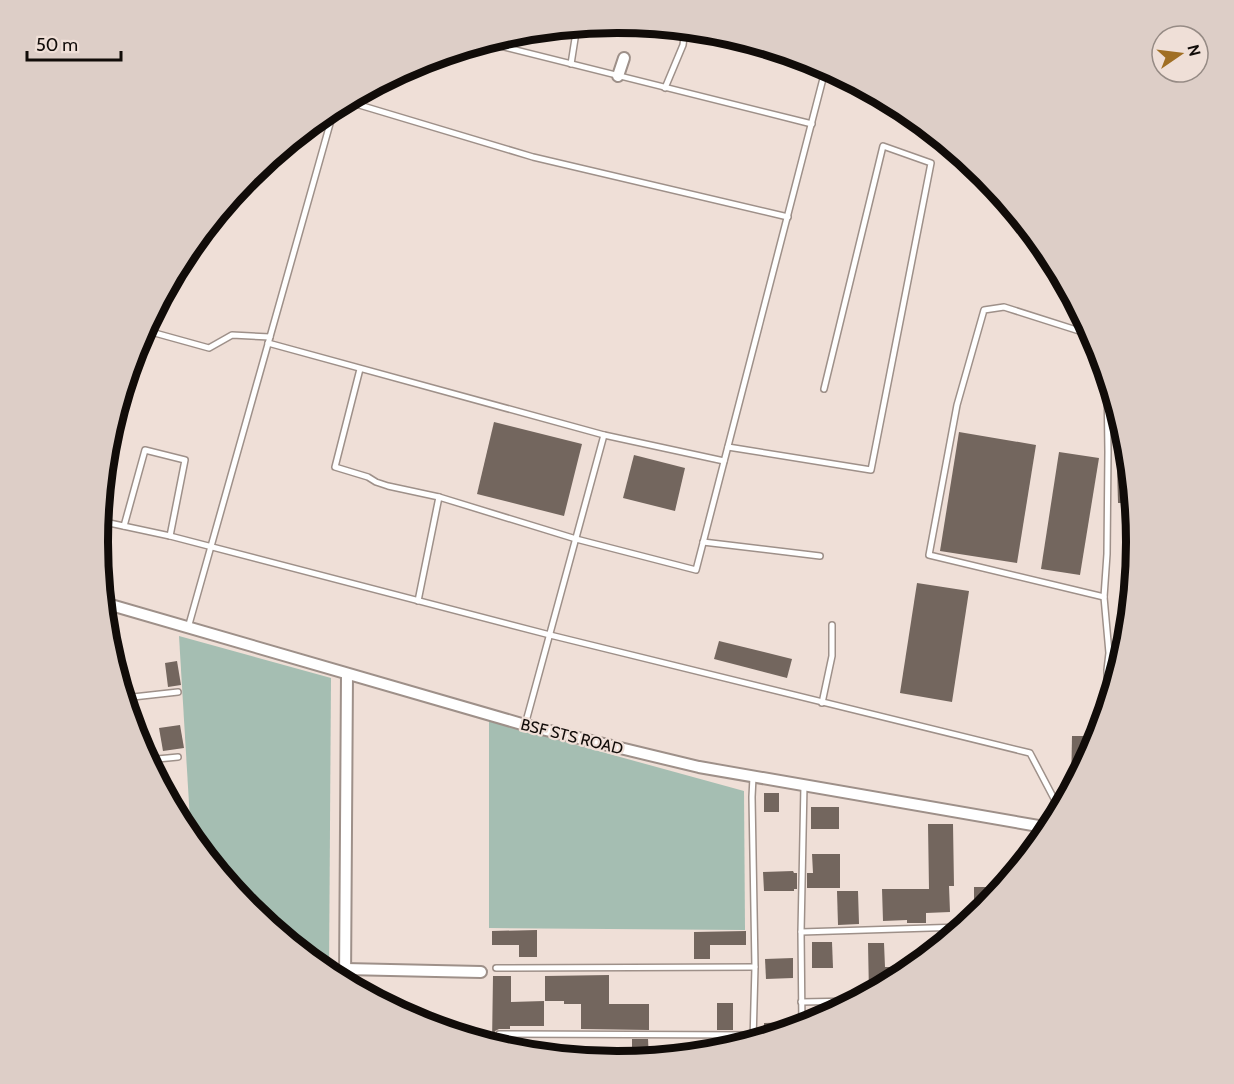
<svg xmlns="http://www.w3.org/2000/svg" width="1234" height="1084" viewBox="0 0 1234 1084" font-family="Cabin,sans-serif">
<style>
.green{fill:#a5beb2}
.building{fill:#73665e}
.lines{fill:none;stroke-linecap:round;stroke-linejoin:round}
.lane-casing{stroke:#9e9089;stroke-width:8}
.street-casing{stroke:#9e9089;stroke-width:14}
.lane{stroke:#fff;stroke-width:5}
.street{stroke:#fff;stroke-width:10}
.labels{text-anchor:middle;stroke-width:4.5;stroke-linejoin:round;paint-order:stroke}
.street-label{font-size:16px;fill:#110c09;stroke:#efdfd7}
.rim{fill:none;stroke:#110c09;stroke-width:8}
</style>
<rect width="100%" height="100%" fill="#efdfd7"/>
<g class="green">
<path d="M179,636L331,678L329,974L249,909L191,837Z"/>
<path d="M489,721L744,791L745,930L489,928Z"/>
</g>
<g class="building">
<path d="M494,422L582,444L564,516L477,494Z"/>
<path d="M959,432L1036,445L1017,563L940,551Z"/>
<path d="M1059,452L1099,458L1080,575L1041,569Z"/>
<path d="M634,455L685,468L675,511L623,498Z"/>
<path d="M1129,466L1133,503H1118L1117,467Z"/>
<path d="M917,583L969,591L952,702L900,693Z"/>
<path d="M719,641L792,659L787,678L714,659Z"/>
<path d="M177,661L181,685L168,687L165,663Z"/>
<path d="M180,725L184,748L163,751L159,728Z"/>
<path d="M1072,736H1098L1071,789Z"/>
<rect x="764" y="793" width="15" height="19"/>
<rect x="811" y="807" width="28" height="22"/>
<path d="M928,824H953L954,886H949L950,912L926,913V923H907V920L883,921L882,889H929Z"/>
<path d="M812,854H840V888H807V873H813Z"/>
<path d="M793,871L794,873H797V889H794V891H764L763,872Z"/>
<path d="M974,887H993V898L984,910L974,918Z"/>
<path d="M837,891H858L859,924L838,925Z"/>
<path d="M537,930V957H519V945H492V931Z"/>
<path d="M746,931V945H710V959H694V932Z"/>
<path d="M812,942H832L833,968H812Z"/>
<path d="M868,943H884L885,967H914L905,974L869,994Z"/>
<path d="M793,958V978L766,979L765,959Z"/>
<path d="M609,975V1004H649V1030L581,1029V1004H564V1001H545V976Z"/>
<path d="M493,976H511V1002L544,1001V1026H510V1029H499L495,1031L494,1035L497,1038L510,1039L511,1050L492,1044Z"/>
<rect x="717" y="1003" width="16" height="27"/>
<path d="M797,1022V1028L764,1038V1023Z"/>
<path d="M632,1039H648L649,1058L632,1060Z"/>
<path d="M718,1040H733V1047L718,1052Z"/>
<path d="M530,1046H579V1058L529,1053Z"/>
</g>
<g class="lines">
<g class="lane-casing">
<g id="lane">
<path d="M484,42L812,124"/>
<path d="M571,64L577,26"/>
<path d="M665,88L683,45L685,29"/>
<path d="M346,101L533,157L788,217"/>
<path d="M144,330L209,348L232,335L270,337"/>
<path d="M1092,335L1004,307L984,310L957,405L929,555L1104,597"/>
<path d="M268,343L604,435L724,461"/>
<path d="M360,369L335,467L368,477L376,482L388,486L439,497L576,539L696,570L826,67"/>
<path d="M1107,377L1108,452L1107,554L1104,597L1109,653L1107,670L1108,704"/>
<path d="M728,447L871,470L931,163L883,146L824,389"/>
<path d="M100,521L170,536L550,635L1030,753L1060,810"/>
<path d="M124,526L145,450L185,460L170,536"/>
<path d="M703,542L820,556"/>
<path d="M418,601L439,497"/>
<path d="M188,628L335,106"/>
<path d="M124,698L178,692"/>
<path d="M822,703L832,656V625"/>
<path d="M525,725L604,435"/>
<path d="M147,760L178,757"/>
<path d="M753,777L752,797L755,967L753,1041"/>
<path d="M180,821H181"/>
<path d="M801,932L962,927"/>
<path d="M496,968L755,967"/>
<path d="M801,1002L855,1001"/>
<path d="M802,1026L801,932L804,785"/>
<path d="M499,1034L753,1035"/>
</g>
</g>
<g class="street-casing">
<g id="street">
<path d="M618,76L624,58"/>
<path d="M104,603L525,725L699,767L1050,828"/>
<path d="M345,969L481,972"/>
<path d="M345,983L347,674"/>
<path d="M474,1039H484"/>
</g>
</g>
<use href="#lane" class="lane"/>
<use href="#street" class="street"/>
</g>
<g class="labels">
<g class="street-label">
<text transform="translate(572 736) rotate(14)" y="6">BSF STS ROAD</text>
</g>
</g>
<path d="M0 0H1234V1084H0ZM108 542a509 509 0 1 1 1018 0a509 509 0 1 1-1018 0Z" fill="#ddcec7" fill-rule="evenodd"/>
<path class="rim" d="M108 542a509 509 0 1 1 1018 0a509 509 0 1 1-1018 0Z"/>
<g transform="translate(1180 54) rotate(76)"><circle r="28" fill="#efdfd7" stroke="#968b85" stroke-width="1.5"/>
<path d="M0-4.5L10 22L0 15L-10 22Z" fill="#a06f24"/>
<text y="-9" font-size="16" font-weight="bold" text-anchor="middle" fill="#110c09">N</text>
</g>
<path d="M27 51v9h94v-9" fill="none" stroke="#110c09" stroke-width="3"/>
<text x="36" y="51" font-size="18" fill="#110c09" stroke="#efdfd7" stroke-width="4.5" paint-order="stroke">50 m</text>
</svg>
